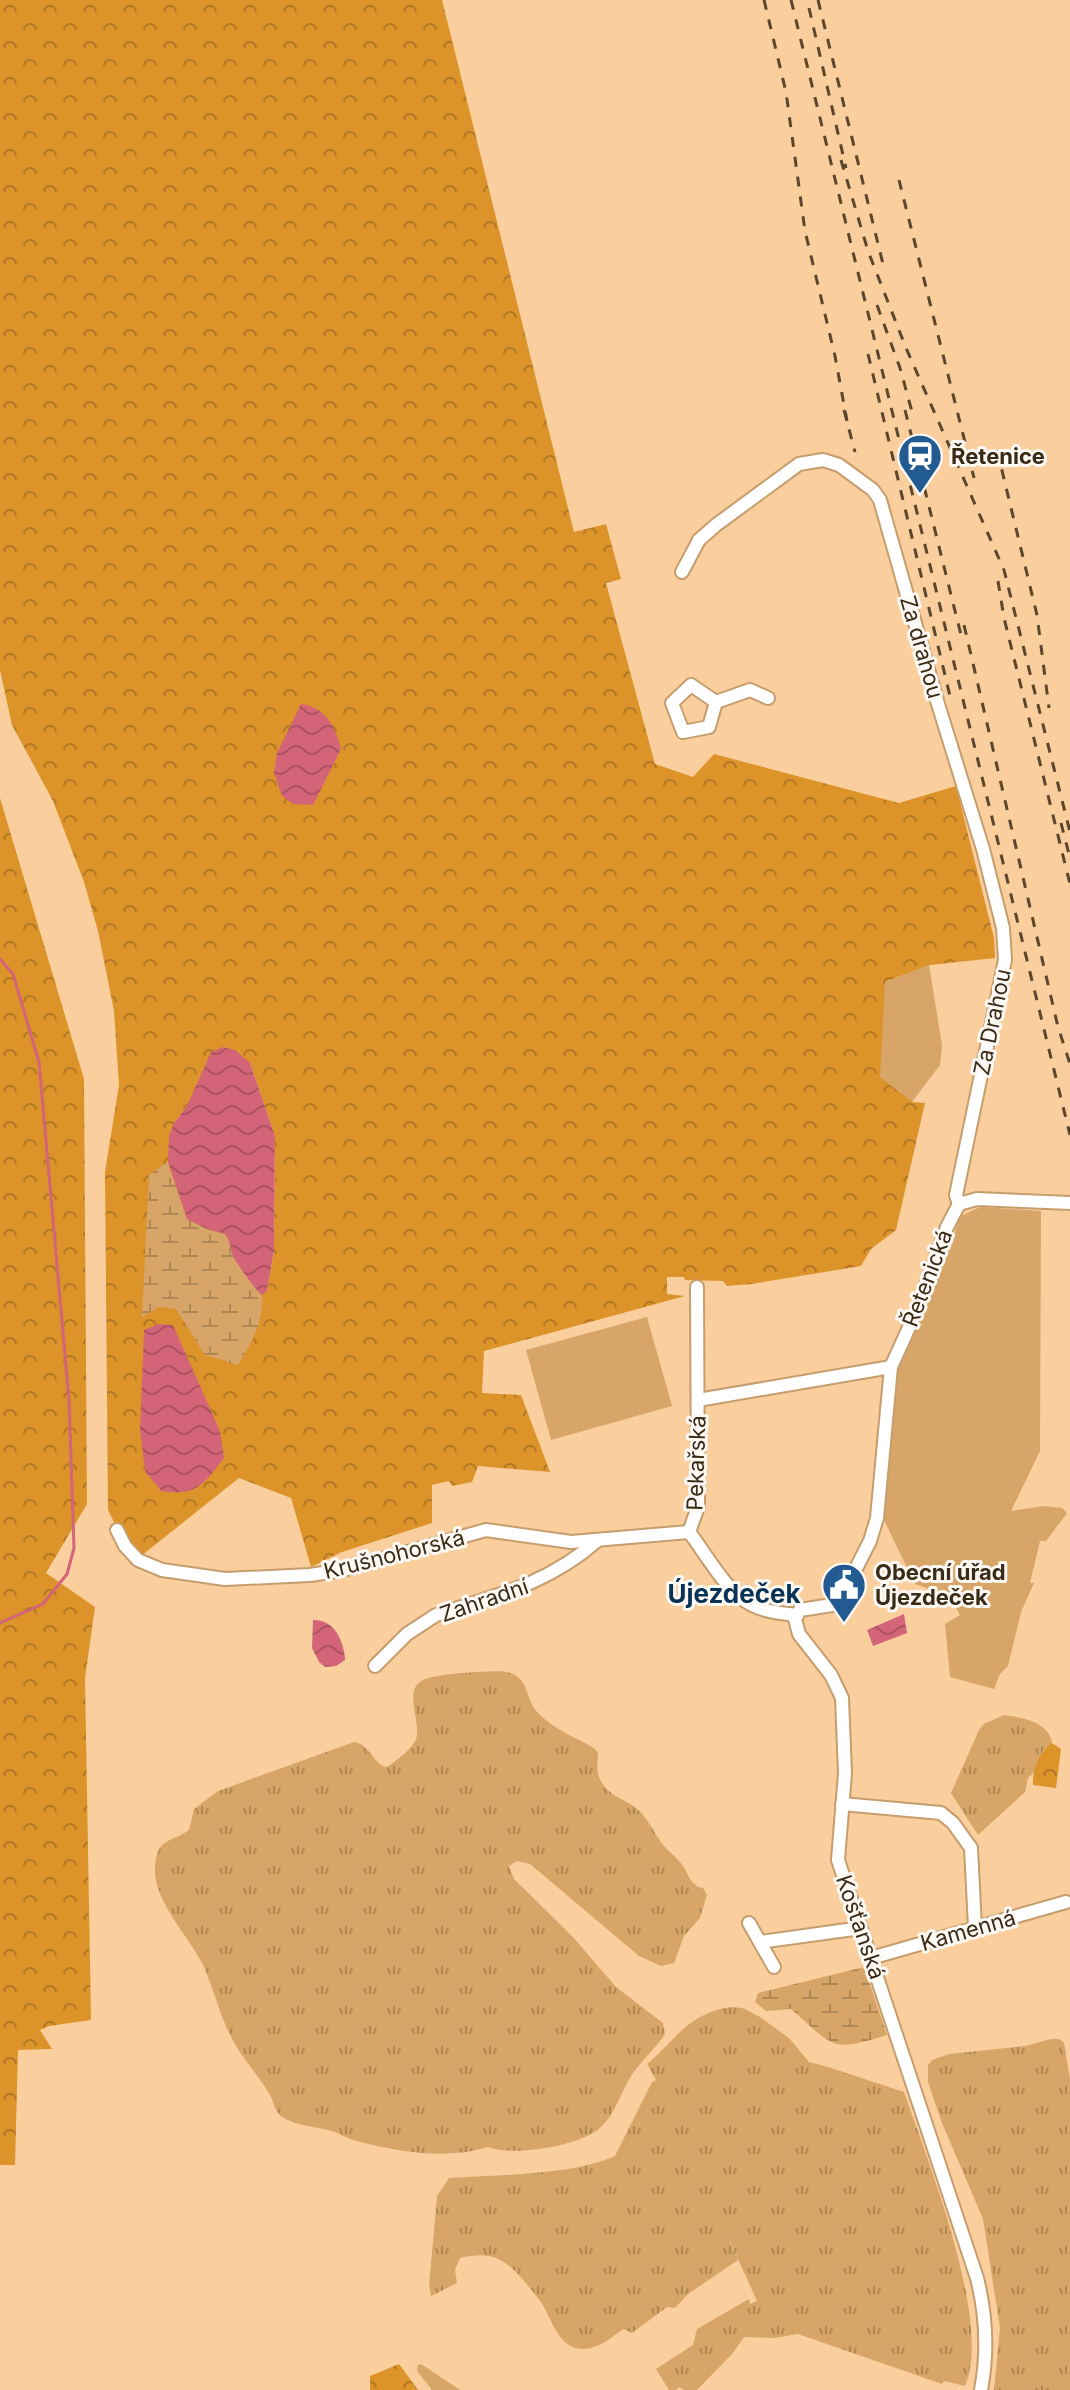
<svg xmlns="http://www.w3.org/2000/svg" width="1070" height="2390" viewBox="0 0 1070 2390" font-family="Inter,sans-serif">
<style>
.grass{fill:url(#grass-tufts)}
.forest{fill:url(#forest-crowns);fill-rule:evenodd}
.wetland{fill:url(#wetland-marsh)}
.garden{fill:#d7a568}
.water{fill:url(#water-waves)}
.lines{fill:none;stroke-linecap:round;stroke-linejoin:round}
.stream{stroke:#d46478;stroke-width:3}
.minor-casing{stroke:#c69d6d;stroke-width:16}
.minor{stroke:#fff;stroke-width:12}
.rail{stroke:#5c472e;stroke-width:3;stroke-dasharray:10 10;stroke-linecap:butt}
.labels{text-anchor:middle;stroke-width:6;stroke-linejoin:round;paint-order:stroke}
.poi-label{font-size:22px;font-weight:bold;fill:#3a2a16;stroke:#fcf8f3;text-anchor:start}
.street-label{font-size:22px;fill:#3a2a16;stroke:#fcf8f3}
.quarter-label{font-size:26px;font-weight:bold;fill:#093257;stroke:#fcf8f3}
</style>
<defs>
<pattern id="grass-tufts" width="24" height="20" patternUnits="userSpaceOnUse" patternTransform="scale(2)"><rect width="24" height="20" fill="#d7a568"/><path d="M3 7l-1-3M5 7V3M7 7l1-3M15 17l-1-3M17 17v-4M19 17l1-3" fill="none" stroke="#af8755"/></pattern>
<pattern id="forest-crowns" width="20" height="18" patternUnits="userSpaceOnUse" patternTransform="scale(2)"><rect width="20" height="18" fill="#db932a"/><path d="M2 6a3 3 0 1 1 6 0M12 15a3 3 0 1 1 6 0" fill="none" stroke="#b37823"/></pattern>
<pattern id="wetland-marsh" width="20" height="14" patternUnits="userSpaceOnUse" patternTransform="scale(2)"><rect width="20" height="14" fill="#d7a568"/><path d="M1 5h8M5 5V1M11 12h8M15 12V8" fill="none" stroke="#af8755"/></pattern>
<pattern id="water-waves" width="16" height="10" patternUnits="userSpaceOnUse" patternTransform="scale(2)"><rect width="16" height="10" fill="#d46478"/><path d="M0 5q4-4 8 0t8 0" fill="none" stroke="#ad5361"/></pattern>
</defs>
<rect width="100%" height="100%" fill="#facf9d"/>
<g class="grass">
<path d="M499,1671C532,1673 522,1697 539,1714C554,1729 576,1738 594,1748L598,1753C598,1765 595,1772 602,1783C611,1797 625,1799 637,1809C646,1816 652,1829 659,1839C664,1848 673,1854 680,1862C689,1872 689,1886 703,1888L707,1895L700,1918L684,1936L674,1963L661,1966L639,1956L530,1864L517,1861L509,1866L514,1879L572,1936L616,1987L663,2023L665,2034C656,2048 643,2059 633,2073C622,2089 616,2113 601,2127C581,2146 513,2157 488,2147C445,2160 400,2152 356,2141C346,2138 337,2132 328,2130C313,2126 294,2126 281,2116C274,2110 274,2102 270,2095C260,2077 245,2062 235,2044C220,2019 215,1991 203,1965C189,1936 153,1901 155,1867C157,1837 171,1843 189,1830L194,1809L218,1791L354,1742C369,1744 372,1761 385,1767L389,1766C399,1758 411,1750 416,1739C422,1722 402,1690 423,1680C438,1673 481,1672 499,1671Z"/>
<path d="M1004,1715C1022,1717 1050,1723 1052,1743L1043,1751L1034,1772L1028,1778L1025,1792L978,1835L951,1793L979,1730L984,1724Z"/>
<path d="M732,2007L743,2008L760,2017L789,2038L809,2062L828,2067L904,2092C927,2159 993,2323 965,2386L944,2381L942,2384L798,2334L774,2338L744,2337L733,2353L697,2390H684L679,2387L676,2390H669L656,2369L693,2345L697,2329L749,2299L750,2304L757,2301L717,2213L738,2260L688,2294L675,2308L667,2307L632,2333L623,2329C611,2338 600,2348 584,2349C561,2350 553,2324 544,2307C539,2298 531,2290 525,2282C505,2259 492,2250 460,2258L455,2270L457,2283L431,2296L429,2286L437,2196L449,2178C495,2175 574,2175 615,2156L652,2082L656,2080L647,2064C676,2040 689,2012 732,2007Z"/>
<path d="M1051,2039H1059L1064,2043L1070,2079V2390H994L1000,2328L983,2219L942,2123L928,2082V2065L932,2060L949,2054L1025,2046Z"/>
<path d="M421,2364L460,2390H432L417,2371L418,2365Z"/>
</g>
<g class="forest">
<path d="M0,0H442L574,532L606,524L621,579L606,583L655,764L693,777L714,754L899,803L956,786L994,938L995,958L930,965L885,982L912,1102L925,1103L896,1230L871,1249L861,1266L752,1284L727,1286L723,1281L685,1280L684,1277H667V1294L685,1296L484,1351L482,1393L521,1395L550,1472L478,1466L472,1482L452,1486L449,1481L432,1485V1523L342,1552L311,1567L291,1498L239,1478L141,1556L117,1528L108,1510L105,1172L119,1085L114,1011L98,931L84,882L53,801L12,725L0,670ZM341,749L331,767L274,773ZM250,1063L275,1136L274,1251L267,1291L262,1294L174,1123L187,1106Z"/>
<path d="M0,798L84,1079L87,1504L46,1573L95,1607L85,1678L91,2020L49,2026L40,2030L52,2049L18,2050L15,2165H0Z"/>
<path d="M1052,1743L1061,1749L1056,1788L1033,1785C1032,1770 1039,1752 1052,1743Z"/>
<path d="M399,2364L418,2390H370V2376Z"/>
</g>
<g class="wetland">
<path d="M168,1162L187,1219L207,1229L225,1234C231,1242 230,1249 234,1258C239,1266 255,1290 262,1295C264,1322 252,1342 238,1365L205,1355L176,1309L159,1307L142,1317L149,1175Z"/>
<path d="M864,1967L887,2035C829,2053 835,2047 791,2009L766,2011L755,2002L758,1993Z"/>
</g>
<g class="garden">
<path d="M929,965L942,1045L940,1065L912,1102L880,1077L885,982Z"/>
<path d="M980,1207L1041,1211L1040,1451L1011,1511L1043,1506L1062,1508L1067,1513L1046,1541H1040L1030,1583H1034L1021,1612L1008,1666L1000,1674L994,1689L950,1677L945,1624L960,1615L950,1596L915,1584L884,1520L897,1366L912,1338L961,1216Z"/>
<path d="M647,1317L672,1406L551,1440L526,1350Z"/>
</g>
<g class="water">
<path d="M301,704C326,707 335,727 341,749L313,805L293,804L282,796L274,773L277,753Z"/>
<path d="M223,1047L235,1050L250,1063L275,1136L274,1251L267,1291L262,1295C255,1290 239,1266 234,1258C230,1250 231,1242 225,1234L207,1229L187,1219L168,1162L169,1136L174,1123L187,1106L211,1052Z"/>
<path d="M159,1324L173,1325L220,1431L224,1458C204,1484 196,1497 161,1491L145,1471L140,1430L144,1330Z"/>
<path d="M904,1614L907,1633L873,1646L867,1630Z"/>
<path d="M313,1620C334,1619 344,1641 345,1660L336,1666L325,1667L319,1662L312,1648Z"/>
</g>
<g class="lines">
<path class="stream" d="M0,959L13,974L39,1062L69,1400L74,1548L67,1574L43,1604L0,1623"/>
<g class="minor-casing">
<g id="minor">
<path d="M682,572L699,540L716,525L799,464L823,460L839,465L873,490L880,500L938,704L983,849L1003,928L1005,960L956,1195L959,1204"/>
<path d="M716,702L709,727L683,732L672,703L691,685L716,702L750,690L768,698"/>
<path d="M697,1287L698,1507L689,1532C707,1555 725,1591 752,1605C765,1612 782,1613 796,1615"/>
<path d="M698,1400L891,1367"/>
<path d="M117,1530L125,1546L138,1560L162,1570L225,1579L310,1575L343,1570L486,1530L571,1542L689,1532"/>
<path d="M375,1666L407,1634L436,1615C498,1595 548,1584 598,1540"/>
<path d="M842,1804L941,1813L953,1823L971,1848L975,1927"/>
<path d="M749,1923L774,1967"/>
<path d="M760,1942L861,1928"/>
<path d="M871,1958L1066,1902"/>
<path d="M981,2390C988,2353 986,2314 977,2278L838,1860L845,1773L842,1698L831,1675L799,1634L795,1619L800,1610L832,1605L840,1600L870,1541L877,1518L891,1367L916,1312L947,1227L959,1204L977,1199L1070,1203"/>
</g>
</g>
<use href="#minor" class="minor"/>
<g class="rail">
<path d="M764,0L786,92L805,231L835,356L847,421"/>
<path d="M791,0L1070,1135"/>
<path d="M818,0L883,264"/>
<path d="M809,8L846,168"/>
<path d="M841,160L868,251L906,348L1004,570L1070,832"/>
<path d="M899,180L974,478"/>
<path d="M877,305L900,368L914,419"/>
<path d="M868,354L950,696"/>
<path d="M844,410L855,452"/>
<path d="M905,410L962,639"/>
<path d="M997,450L1037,615L1049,708"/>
<path d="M998,581L1004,618L1070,884"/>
<path d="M964,625L1058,1027L1070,1064"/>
<path d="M1061,823L1070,858"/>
</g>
</g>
<defs>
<g id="station-pin" transform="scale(2.3)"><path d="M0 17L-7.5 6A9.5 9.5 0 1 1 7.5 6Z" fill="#215b92" stroke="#fcf8f3"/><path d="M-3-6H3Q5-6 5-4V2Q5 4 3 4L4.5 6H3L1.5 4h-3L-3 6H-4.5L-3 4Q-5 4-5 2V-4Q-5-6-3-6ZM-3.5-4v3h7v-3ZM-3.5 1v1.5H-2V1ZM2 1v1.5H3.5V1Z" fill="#fff"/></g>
<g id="civic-pin" transform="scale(2.3)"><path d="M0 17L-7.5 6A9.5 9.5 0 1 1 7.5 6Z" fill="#215b92" stroke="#fcf8f3"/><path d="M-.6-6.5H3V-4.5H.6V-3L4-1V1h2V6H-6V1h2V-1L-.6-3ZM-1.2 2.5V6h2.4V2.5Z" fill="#fff"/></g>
</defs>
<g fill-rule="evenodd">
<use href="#station-pin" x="920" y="456"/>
<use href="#civic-pin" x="844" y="1585"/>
</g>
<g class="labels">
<g class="poi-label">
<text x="951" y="464">Řetenice</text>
<text x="875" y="1580">Obecní úřad<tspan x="875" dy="25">Újezdeček</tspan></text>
</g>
<g class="street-label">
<text transform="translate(922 647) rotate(74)" y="8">Za drahou</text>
<text transform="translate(992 1022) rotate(-78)" y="8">Za Drahou</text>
<text transform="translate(927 1278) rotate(-69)" y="8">Řetenická</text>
<text transform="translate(696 1463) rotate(-88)" y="8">Pekařská</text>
<text transform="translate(394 1554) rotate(-14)" y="8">Krušnohorská</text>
<text transform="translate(484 1600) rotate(-19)" y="8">Zahradní</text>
<text transform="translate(861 1927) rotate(71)" y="8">Košťanská</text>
<text transform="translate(968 1930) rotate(-16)" y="8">Kamenná</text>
</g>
<g class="quarter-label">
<text x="734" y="1603">Újezdeček</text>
</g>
</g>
</svg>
